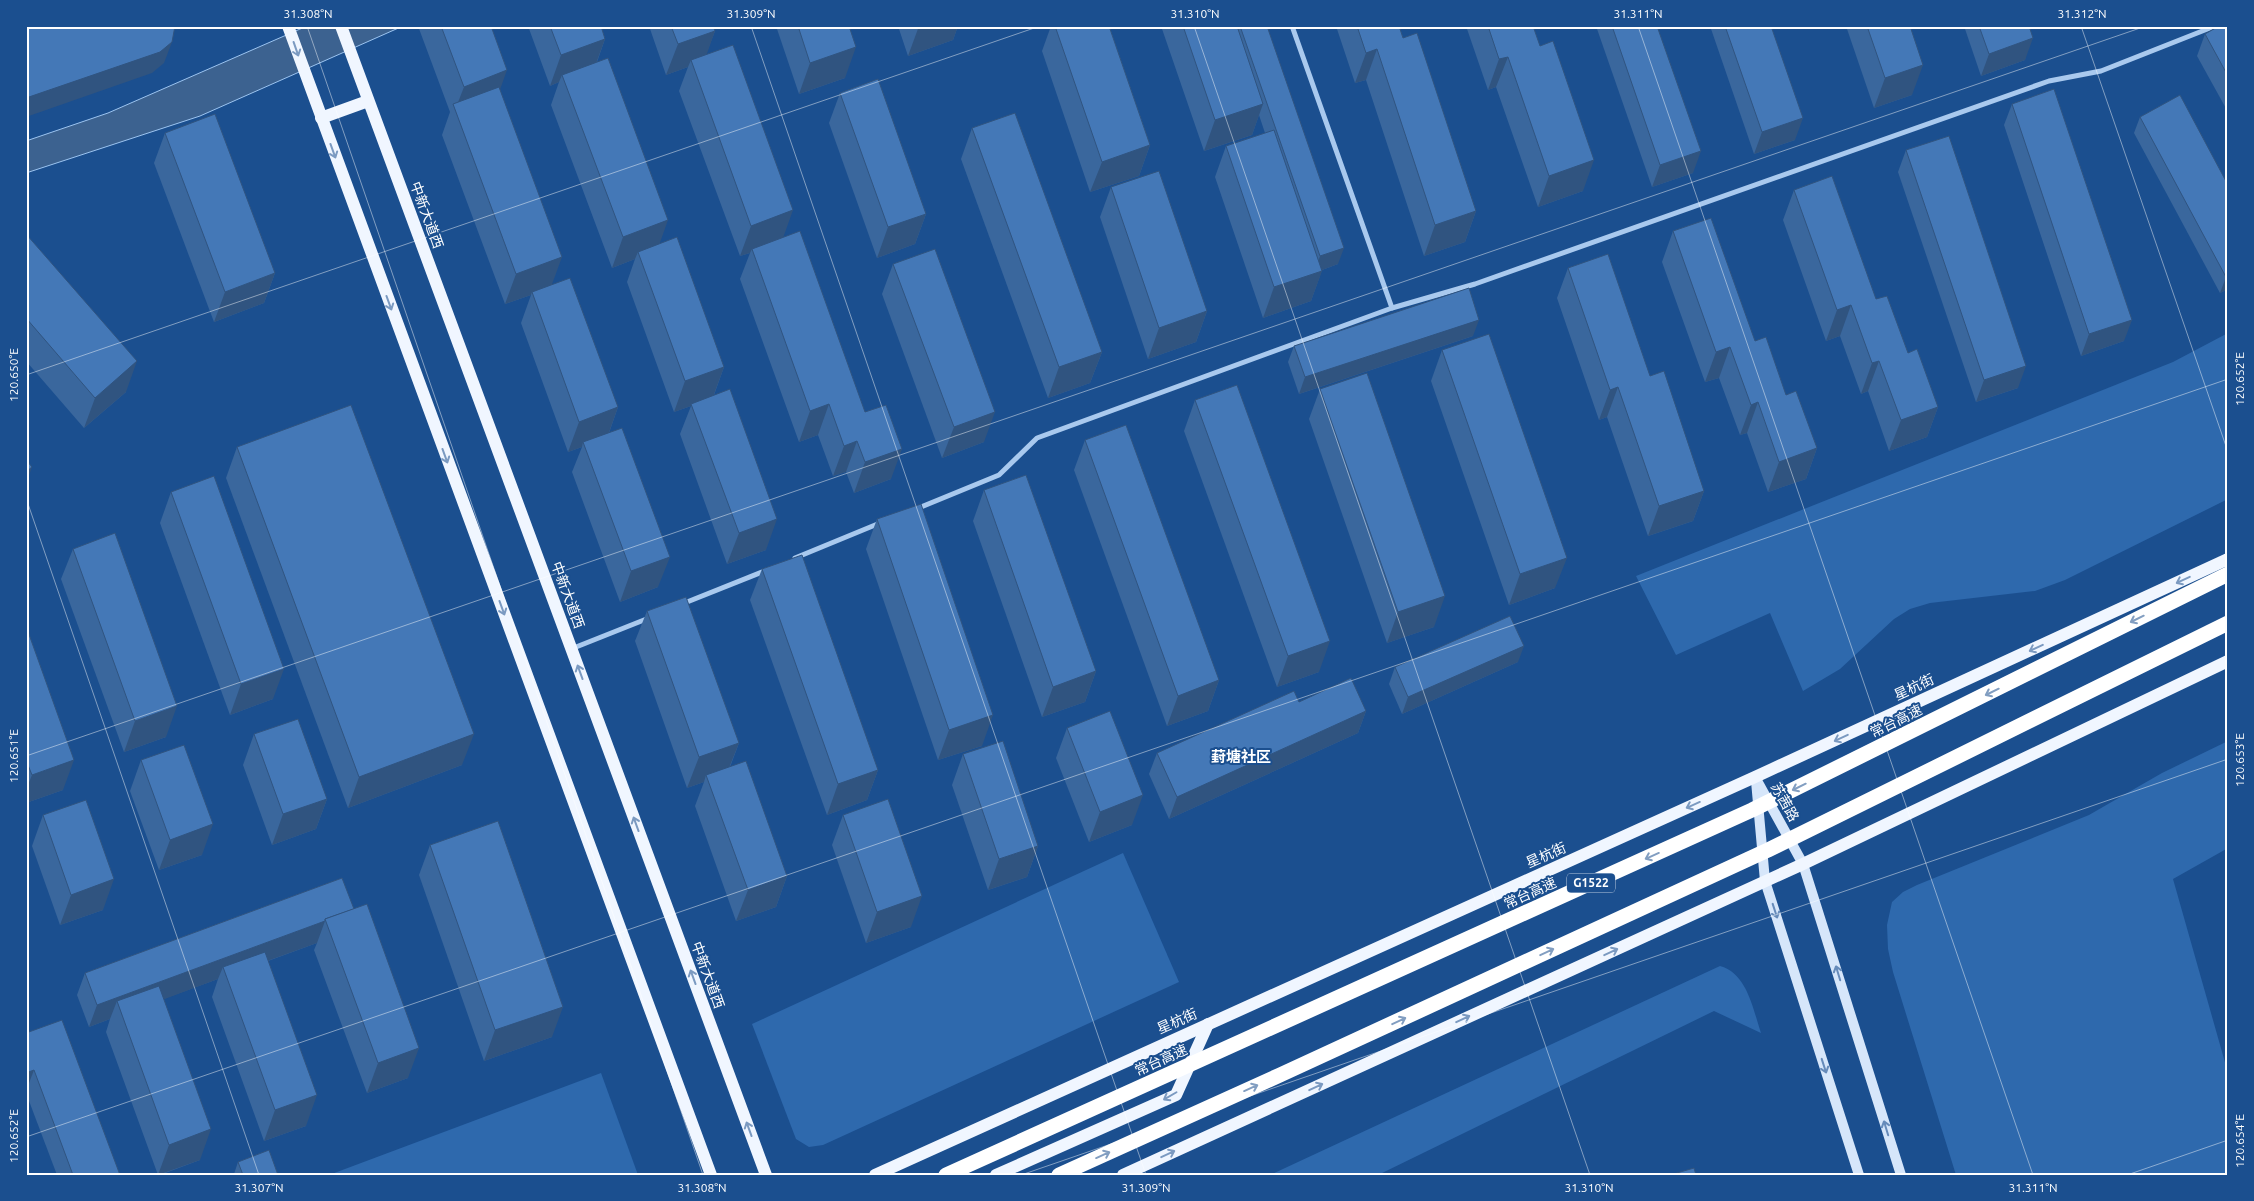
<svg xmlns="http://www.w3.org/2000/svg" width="2254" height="1201" viewBox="0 0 2254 1201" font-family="Ubuntu,'Noto Sans SC',sans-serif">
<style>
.green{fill:#2e69ad}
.water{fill:#3c6290;stroke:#9cc4f0}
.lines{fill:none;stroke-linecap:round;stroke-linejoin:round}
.minor{stroke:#a9c9ee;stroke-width:5}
.secondary{stroke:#d6e6fa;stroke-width:10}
.primary{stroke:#f0f6ff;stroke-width:12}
.motorway{stroke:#fff;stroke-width:15}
.wall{fill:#3a679d}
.shaded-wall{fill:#305480}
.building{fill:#4478b7;stroke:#305480}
.oneway{stroke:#7b9ac1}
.oneway2{stroke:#829ec1}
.oneway3{stroke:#668bba}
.ticks{fill:none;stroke:#fff;stroke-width:1;stroke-opacity:0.45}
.labels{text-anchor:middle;stroke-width:4;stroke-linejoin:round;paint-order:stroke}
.shield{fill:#1b4f8f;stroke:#bbcadd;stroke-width:1}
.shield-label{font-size:12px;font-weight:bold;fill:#fff}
.street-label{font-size:14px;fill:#fff;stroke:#1b4f8f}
.neighbourhood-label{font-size:15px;font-weight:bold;fill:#fff;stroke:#1b4f8f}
.neatline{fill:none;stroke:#fff;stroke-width:2}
.ticks-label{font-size:12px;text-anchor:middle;fill:#fff}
</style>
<rect width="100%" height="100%" fill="#1b4f8f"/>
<g class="green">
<path d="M2228,333V499L2065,580L2035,591L1930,603L1910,609L1894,619L1840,669L1803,691L1770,613L1676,655L1636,576L2173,362Z"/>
<path d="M2228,741V848L2173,879L2228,1073V1175H1956L1893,972L1888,949L1887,925L1892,902L1903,892L1917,885L2089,815L2162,773Z"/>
<path d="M1123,853L1179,982L823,1145L809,1147L796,1139L752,1024Z"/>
<path d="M1720,966C1747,973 1753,1009 1761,1033L1714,1011L1378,1175H1270Z"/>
<path d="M601,1073L638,1175H329Z"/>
</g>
<path class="water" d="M307,26H403L200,116L26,173V141L108,113Z"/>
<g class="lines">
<g class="minor">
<path d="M1292,26L1392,308"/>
<path d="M916,509L999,475L1037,438L1392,308L1475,284L2049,81L2101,71L2215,26"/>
<path d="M795,558L880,523"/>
<path d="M682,604L767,570"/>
<path d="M571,649L649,618"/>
</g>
<g class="secondary">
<path d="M1755,777L1803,864L1901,1175"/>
<path d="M1756,781L1765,881L1859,1175"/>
</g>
<g class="primary">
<path d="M288,26L711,1175"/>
<path d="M341,26L766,1175"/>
<path d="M321,118L368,101"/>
<path d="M875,1175L1755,777L2228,559"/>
<path d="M996,1175L1176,1095L1208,1024"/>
<path d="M1123,1175L1803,864L2228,661"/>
</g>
<g class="motorway">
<path d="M946,1175L1752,810L2228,574"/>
<path d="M1059,1175L1280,1075L1768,850L2228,623"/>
</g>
</g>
<g class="wall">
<path d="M418,26H491L500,90L552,285L618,407L609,433L658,587L620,602L572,472L582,447L568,452L521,323L531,295L505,304L442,135L450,112Z"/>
<path d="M528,26H601L605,39L597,62L660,244L724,367L714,395L766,550L727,564L680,434L691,406L674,412L627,282L635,259L612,268L551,105L559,82L550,86Z"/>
<path d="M649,26H713L715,31L706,54L783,237L865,412L891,479L854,493L846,472L833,476L818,435L799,442L740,279L750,253L740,256L679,91L688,67L666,75Z"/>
<path d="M776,26H849L845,78L799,94Z"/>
<path d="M898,26H958L953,40L908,56Z"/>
<path d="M1051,26H1109L1150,145L1139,176L1090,192L1042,51Z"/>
<path d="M1161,26H1267L1338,264L1322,270L1311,301L1263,318L1215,177L1226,146L1265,133L1259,115L1252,135L1204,151Z"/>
<path d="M1336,26H1399L1403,38L1476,211L1465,242L1424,256L1366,80L1355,83Z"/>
<path d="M1466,26H1533L1583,191L1538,207L1496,87L1488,90Z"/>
<path d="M1596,26H1657L1693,173L1652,187Z"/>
<path d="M1710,26H1771L1795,140L1754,154Z"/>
<path d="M1846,26H1910L1912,95L1874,108Z"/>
<path d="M1964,26H2029L2025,60L1981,76Z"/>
<path d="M2228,26V112L2197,56L2205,34Z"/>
<path d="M840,93L926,214L915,244L877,258L829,123Z"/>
<path d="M2012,104L2124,341L2081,356L2004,125Z"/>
<path d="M2140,117L2228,185V289L2220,293L2134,133Z"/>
<path d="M972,128L1102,352L1090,383L1048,398L961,159Z"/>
<path d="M165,133L275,273L264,303L214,322L154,163Z"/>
<path d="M1906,150L2018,388L1976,402L1898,172Z"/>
<path d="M1111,187L1207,311L1196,342L1148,359L1100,217Z"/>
<path d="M1794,190L1876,299L1938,407L1927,437L1889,451L1868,391L1861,394L1840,336L1826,341L1783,220Z"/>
<path d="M1673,231L1755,341L1817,448L1806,479L1768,492L1747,433L1740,435L1719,378L1705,382L1662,262Z"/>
<path d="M26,234L126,392L84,428L26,361Z"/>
<path d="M893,264L984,442L942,458L882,294Z"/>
<path d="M1568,268L1650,376L1704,491L1693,521L1648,536L1607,417L1599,420L1557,298Z"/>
<path d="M1473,336L1299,394L1288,362L1294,346Z"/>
<path d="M1442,350L1555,588L1509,605L1431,381Z"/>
<path d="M1320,389L1434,627L1387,643L1309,419Z"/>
<path d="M1195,400L1319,672L1277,687L1184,431Z"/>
<path d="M1085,440L1219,680L1208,711L1167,726L1074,470Z"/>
<path d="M237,447L462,765L348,808L226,478Z"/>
<path d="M984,490L1096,671L1085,702L1042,717L973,521Z"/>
<path d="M171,492L273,699L230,715L160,523Z"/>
<path d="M877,519L982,746L938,760L866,549Z"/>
<path d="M73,549L166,737L124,752L61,579Z"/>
<path d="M762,569L878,770L867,800L827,815L750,600Z"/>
<path d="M647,611L739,743L730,767L787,876L776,907L736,921L695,806L704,782L687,788L635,641Z"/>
<path d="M26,626L63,790L26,803Z"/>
<path d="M1518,662L1402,714L1389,684L1395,667Z"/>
<path d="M1299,702L1366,711L1358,733L1169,819L1149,774L1157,753Z"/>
<path d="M1067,728L1132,825L1089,842L1056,758Z"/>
<path d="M254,734L327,799L316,829L272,845L243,765Z"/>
<path d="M963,754L1038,846L1027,877L988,890L952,785Z"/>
<path d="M141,760L202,855L159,870L130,791Z"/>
<path d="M43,815L103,910L60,925L32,846Z"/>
<path d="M843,815L911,927L866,943L832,845Z"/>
<path d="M430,845L552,1037L484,1061L419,875Z"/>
<path d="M342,878L408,1078L367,1093L314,950L317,943L268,961L306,1126L264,1141L212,997L218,979L163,999L200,1160L160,1175H158L106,1032L110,1019L89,1027L77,995L85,973Z"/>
<path d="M26,1033L120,1175H57L26,1093Z"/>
<path d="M238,1162L278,1175H234V1174Z"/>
</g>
<g class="shaded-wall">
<path d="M919,26H958L953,40L908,56Z"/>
<path d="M715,31L704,62L691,60L688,67L666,75L678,44Z"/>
<path d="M2033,38L2025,60L1981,76L1989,54Z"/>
<path d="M605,39L594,69L562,75L559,82L550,86L561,55Z"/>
<path d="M172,42L164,63L152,73L26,117V98Z"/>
<path d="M856,47L845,78L799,94L810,63Z"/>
<path d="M1377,49L1366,80L1355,83L1366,53Z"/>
<path d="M1508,57L1496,87L1488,90L1499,59Z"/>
<path d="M1923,65L1912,95L1874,108L1885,78Z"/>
<path d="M507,70L496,101L455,110L464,87Z"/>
<path d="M1263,104L1252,135L1204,151L1215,120Z"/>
<path d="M1803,118L1795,140L1754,154L1762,132Z"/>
<path d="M1150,145L1139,176L1090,192L1102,162Z"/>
<path d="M1701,151L1693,173L1652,187L1660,165Z"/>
<path d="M1594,160L1583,191L1538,207L1549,176Z"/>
<path d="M793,210L782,241L752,249L750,253L740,256L751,226Z"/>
<path d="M1476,211L1465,242L1424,256L1435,225Z"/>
<path d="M926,214L915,244L877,258L888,227Z"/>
<path d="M668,220L657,251L638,252L635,259L612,268L623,237Z"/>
<path d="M1344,248L1338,264L1314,273L1320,256Z"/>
<path d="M562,257L551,287L532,292L531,295L505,304L516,274Z"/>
<path d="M1322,271L1311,301L1263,318L1274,287Z"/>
<path d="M275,273L264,303L214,322L225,292Z"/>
<path d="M2228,275V289L2220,293L2226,277Z"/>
<path d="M1851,305L1840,336L1826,341L1837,310Z"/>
<path d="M1207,311L1196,342L1148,359L1159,328Z"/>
<path d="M1479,320L1473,336L1299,394L1305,377Z"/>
<path d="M2132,320L2124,341L2081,356L2089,334Z"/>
<path d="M1730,347L1719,378L1705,382L1716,352Z"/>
<path d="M1102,352L1090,383L1048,398L1059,367Z"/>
<path d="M137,361L126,392L84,428L95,398Z"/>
<path d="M1879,361L1868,391L1861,394L1872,363Z"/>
<path d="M2026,366L2018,388L1976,402L1984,380Z"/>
<path d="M724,367L713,397L691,404V406L674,412L685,381Z"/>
<path d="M1618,387L1607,417L1599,420L1610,390Z"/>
<path d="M1758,402L1747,433L1740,435L1751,405Z"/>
<path d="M829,404L818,435L799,442L810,411Z"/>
<path d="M618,407L607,438L583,442L582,447L568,452L579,422Z"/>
<path d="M1938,407L1927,437L1889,451L1901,420Z"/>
<path d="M995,412L984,442L942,458L954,427Z"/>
<path d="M857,441L846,472L833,476L844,446Z"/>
<path d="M1817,448L1806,479L1768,492L1779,462Z"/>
<path d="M902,449L891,479L854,493L865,462Z"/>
<path d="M32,467L26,484V472Z"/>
<path d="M1704,491L1693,521L1648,536L1659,506Z"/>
<path d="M777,519L766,550L727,564L739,533Z"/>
<path d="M670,557L658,587L620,602L631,571Z"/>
<path d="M1567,558L1555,588L1509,605L1520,574Z"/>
<path d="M1445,596L1434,627L1387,643L1398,612Z"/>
<path d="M1330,641L1319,672L1277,687L1288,656Z"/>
<path d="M1524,646L1518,662L1402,714L1408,697Z"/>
<path d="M284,669L273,699L230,715L241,684Z"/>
<path d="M1096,671L1085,702L1042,717L1053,687Z"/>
<path d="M1219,680L1208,711L1167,726L1178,696Z"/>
<path d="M177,706L166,737L124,752L135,721Z"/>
<path d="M1366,711L1358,733L1169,819L1177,797Z"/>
<path d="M993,715L982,746L938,760L949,730Z"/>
<path d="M474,734L462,765L348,808L359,777Z"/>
<path d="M739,743L727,773L706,775L704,782L687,788L699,757Z"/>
<path d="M74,760L63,790L26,803V790L32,775Z"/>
<path d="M878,770L867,800L827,815L838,784Z"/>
<path d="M1143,795L1132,825L1089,842L1100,812Z"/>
<path d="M327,799L316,829L272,845L283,814Z"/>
<path d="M213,824L202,855L159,870L170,840Z"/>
<path d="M1038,846L1027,877L988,890L999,859Z"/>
<path d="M787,876L776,907L736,921L748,890Z"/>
<path d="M114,879L103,910L60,925L71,895Z"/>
<path d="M922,896L911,927L866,943L877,912Z"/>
<path d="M325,921L317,943L226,976L223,967L218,979L122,1015L117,1001L110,1019L89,1027L97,1005Z"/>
<path d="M563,1007L552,1037L484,1061L495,1030Z"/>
<path d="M419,1048L408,1078L367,1093L378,1063Z"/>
<path d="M34,1070L26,1091V1073Z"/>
<path d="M317,1095L306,1126L264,1141L275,1110Z"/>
<path d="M211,1129L200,1160L158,1175L169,1145Z"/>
</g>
<g class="building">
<path d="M26,26H175L172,42L160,52L26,98Z"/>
<path d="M441,26H491L507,70L464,87Z"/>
<path d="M550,26H601L605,39L561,55Z"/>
<path d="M671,26H713L715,31L678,44Z"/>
<path d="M798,26H849L856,47L810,63Z"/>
<path d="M1055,26H1109L1150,145L1102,162Z"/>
<path d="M1183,26H1237L1263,104L1215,120Z"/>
<path d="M1240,26H1267L1344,248L1320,256Z"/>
<path d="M1357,26H1399L1403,38L1417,33L1476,211L1435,225L1377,49L1366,53Z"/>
<path d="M1488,26H1533L1540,46L1553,41L1594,160L1549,176L1508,57L1499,59Z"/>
<path d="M1612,26H1657L1701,151L1660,165Z"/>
<path d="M1725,26H1771L1803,118L1762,132Z"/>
<path d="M1867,26H1910L1923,65L1885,78Z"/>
<path d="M1979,26H2029L2033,38L1989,54Z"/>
<path d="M2219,26H2228V76L2205,34Z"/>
<path d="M733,45L793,210L751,226L691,60Z"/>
<path d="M608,58L668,220L623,237L562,75Z"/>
<path d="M878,79L926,214L888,227L840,93Z"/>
<path d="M499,87L562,257L516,274L453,104Z"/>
<path d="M2054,89L2132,320L2089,334L2012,104Z"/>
<path d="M2180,95L2228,185V275L2226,277L2140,117Z"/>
<path d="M1015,113L1102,352L1059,367L972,128Z"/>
<path d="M215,114L275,273L225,292L165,133Z"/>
<path d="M1274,130L1322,271L1274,287L1226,146Z"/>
<path d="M1949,136L2026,366L1984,380L1906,150Z"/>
<path d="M1159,171L1207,311L1159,328L1111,187Z"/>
<path d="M1832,176L1876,299L1887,296L1908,353L1917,349L1938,407L1901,420L1879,361L1872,363L1851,305L1837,310L1794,190Z"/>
<path d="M1711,218L1755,341L1766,337L1786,395L1796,391L1817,448L1779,462L1758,402L1751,405L1730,347L1716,352L1673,231Z"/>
<path d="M800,231L865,412L886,405L902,449L865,462L857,441L844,446L829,404L810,411L752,249Z"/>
<path d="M26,234L137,361L95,398L26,318Z"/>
<path d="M677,237L724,367L685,381L638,252Z"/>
<path d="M935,249L995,412L954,427L893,264Z"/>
<path d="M1608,254L1650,376L1664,371L1704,491L1659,506L1618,387L1610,390L1568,268Z"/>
<path d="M570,278L618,407L579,422L532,292Z"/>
<path d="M1469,288L1479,320L1305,377L1294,346Z"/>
<path d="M1489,334L1567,558L1520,574L1442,350Z"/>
<path d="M1367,373L1445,596L1398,612L1320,389Z"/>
<path d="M1237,385L1330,641L1288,656L1195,400Z"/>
<path d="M730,389L777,519L739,533L691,404Z"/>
<path d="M351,405L474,734L359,777L237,447Z"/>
<path d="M1126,425L1219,680L1178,696L1085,440Z"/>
<path d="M622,428L670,557L631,571L583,442Z"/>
<path d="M26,460L32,467L26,472Z"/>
<path d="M1026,475L1096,671L1053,687L984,490Z"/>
<path d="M214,476L284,669L241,684L171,492Z"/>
<path d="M921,504L993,715L949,730L877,519Z"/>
<path d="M115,533L177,706L135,721L73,549Z"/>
<path d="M802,555L878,770L838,784L762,569Z"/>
<path d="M686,597L739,743L699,757L647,611Z"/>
<path d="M1510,616L1524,646L1408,697L1395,667Z"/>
<path d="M26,626L74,760L32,775L26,760Z"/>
<path d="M1351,678L1366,711L1177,797L1157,753L1294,691L1299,702Z"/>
<path d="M1110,711L1143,795L1100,812L1067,728Z"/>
<path d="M298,719L327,799L283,814L254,734Z"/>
<path d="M1003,741L1038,846L999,859L963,754Z"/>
<path d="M184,745L213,824L170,840L141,760Z"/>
<path d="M746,761L787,876L748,890L706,775Z"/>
<path d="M888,799L922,896L877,912L843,815Z"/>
<path d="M86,800L114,879L71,895L43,815Z"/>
<path d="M498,821L563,1007L495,1030L430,845Z"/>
<path d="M342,878L354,909L325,919V921L97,1005L85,973Z"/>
<path d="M367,904L419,1048L378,1063L325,919Z"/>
<path d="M265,952L317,1095L275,1110L223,967Z"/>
<path d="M159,986L211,1129L169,1145L117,1001Z"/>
<path d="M62,1020L120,1175H73L34,1070L26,1073V1033Z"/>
<path d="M269,1150L278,1175H243L238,1162Z"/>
<path d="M1694,1168L1696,1175H1670Z"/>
</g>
<defs><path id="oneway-shaft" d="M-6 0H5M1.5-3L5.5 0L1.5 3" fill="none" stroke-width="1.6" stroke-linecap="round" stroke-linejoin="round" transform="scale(1.25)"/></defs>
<g class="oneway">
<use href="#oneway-shaft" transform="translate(296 49) rotate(71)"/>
<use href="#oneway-shaft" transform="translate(333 151) rotate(70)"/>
<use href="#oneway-shaft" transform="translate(389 303) rotate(70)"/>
<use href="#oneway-shaft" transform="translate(445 456) rotate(70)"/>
<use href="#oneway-shaft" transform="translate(2183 580) rotate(155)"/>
<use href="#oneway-shaft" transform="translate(502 608) rotate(70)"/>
<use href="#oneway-shaft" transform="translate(2036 648) rotate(155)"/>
<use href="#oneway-shaft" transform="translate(580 672) rotate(-110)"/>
<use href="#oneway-shaft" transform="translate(1841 738) rotate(155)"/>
<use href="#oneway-shaft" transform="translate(1693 805) rotate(156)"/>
<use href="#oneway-shaft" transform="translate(636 824) rotate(-110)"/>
<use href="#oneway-shaft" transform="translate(1611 952) rotate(-25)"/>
<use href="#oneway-shaft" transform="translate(693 977) rotate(-110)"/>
<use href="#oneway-shaft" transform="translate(1463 1019) rotate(-25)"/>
<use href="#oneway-shaft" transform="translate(1316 1087) rotate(-25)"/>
<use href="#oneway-shaft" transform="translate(1170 1096) rotate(150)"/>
<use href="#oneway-shaft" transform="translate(749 1129) rotate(-110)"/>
<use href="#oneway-shaft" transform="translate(1168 1154) rotate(-25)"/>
</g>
<g class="oneway2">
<use href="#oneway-shaft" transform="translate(2137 619) rotate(154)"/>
<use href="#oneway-shaft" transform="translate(1992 692) rotate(154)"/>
<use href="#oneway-shaft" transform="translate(1799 787) rotate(154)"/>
<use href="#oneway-shaft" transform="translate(1652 856) rotate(156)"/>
<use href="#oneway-shaft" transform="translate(1547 952) rotate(-25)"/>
<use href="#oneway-shaft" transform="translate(1399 1021) rotate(-25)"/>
<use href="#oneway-shaft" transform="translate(1251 1088) rotate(-24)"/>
<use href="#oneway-shaft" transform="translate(1103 1155) rotate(-24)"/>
</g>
<g class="oneway3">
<use href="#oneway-shaft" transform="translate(1775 911) rotate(72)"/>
<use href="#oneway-shaft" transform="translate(1838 973) rotate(-107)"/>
<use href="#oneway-shaft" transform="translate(1824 1066) rotate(72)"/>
<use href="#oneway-shaft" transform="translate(1886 1128) rotate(-107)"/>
</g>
<path class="ticks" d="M307,26L703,1175M751,26L1146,1175M1194,26L1590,1175M1638,26L2033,1175M2081,26L2228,452M26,375L1040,26M26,498L259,1175M26,756L2146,26M26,1137L2228,379M1021,1175L2228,759M2127,1175L2228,1140"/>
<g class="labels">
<rect class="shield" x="1567" y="873.5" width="48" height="19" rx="4"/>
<g class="shield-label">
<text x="1591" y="887">G1522</text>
</g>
<g class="street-label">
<text transform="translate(427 215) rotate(70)" y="5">中新大道西</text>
<text transform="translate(568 595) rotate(70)" y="5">中新大道西</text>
<text transform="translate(1914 687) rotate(-25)" y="5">星杭街</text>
<text transform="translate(1896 721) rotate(-26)" y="5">常台高速</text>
<text transform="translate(1785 802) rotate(61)" y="5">苏茜路</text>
<text transform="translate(1546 855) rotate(-24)" y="5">星杭街</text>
<text transform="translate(1530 893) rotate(-24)" y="5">常台高速</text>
<text transform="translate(708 975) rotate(70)" y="5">中新大道西</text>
<text transform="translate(1177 1021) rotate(-24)" y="5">星杭街</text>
<text transform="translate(1161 1060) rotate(-24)" y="5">常台高速</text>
</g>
<g class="neighbourhood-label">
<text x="1241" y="762">葑塘社区</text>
</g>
</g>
<rect width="2254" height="1201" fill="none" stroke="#1b4f8f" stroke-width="55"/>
<rect x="28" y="28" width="2198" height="1146" class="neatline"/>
<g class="ticks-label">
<text x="308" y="18">31.308°N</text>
<text x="751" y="18">31.309°N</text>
<text x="1195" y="18">31.310°N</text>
<text x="1638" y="18">31.311°N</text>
<text x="2082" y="18">31.312°N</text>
<text transform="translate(14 375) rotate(-90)" y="4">120.650°E</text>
<text transform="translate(2240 379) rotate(-90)" y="4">120.652°E</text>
<text transform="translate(14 756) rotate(-90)" y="4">120.651°E</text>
<text transform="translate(2240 760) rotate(-90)" y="4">120.653°E</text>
<text transform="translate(14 1136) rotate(-90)" y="4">120.652°E</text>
<text transform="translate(2240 1141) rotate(-90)" y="4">120.654°E</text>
<text x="259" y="1192">31.307°N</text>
<text x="702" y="1192">31.308°N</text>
<text x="1146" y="1192">31.309°N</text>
<text x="1589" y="1192">31.310°N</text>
<text x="2033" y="1192">31.311°N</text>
</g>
</svg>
